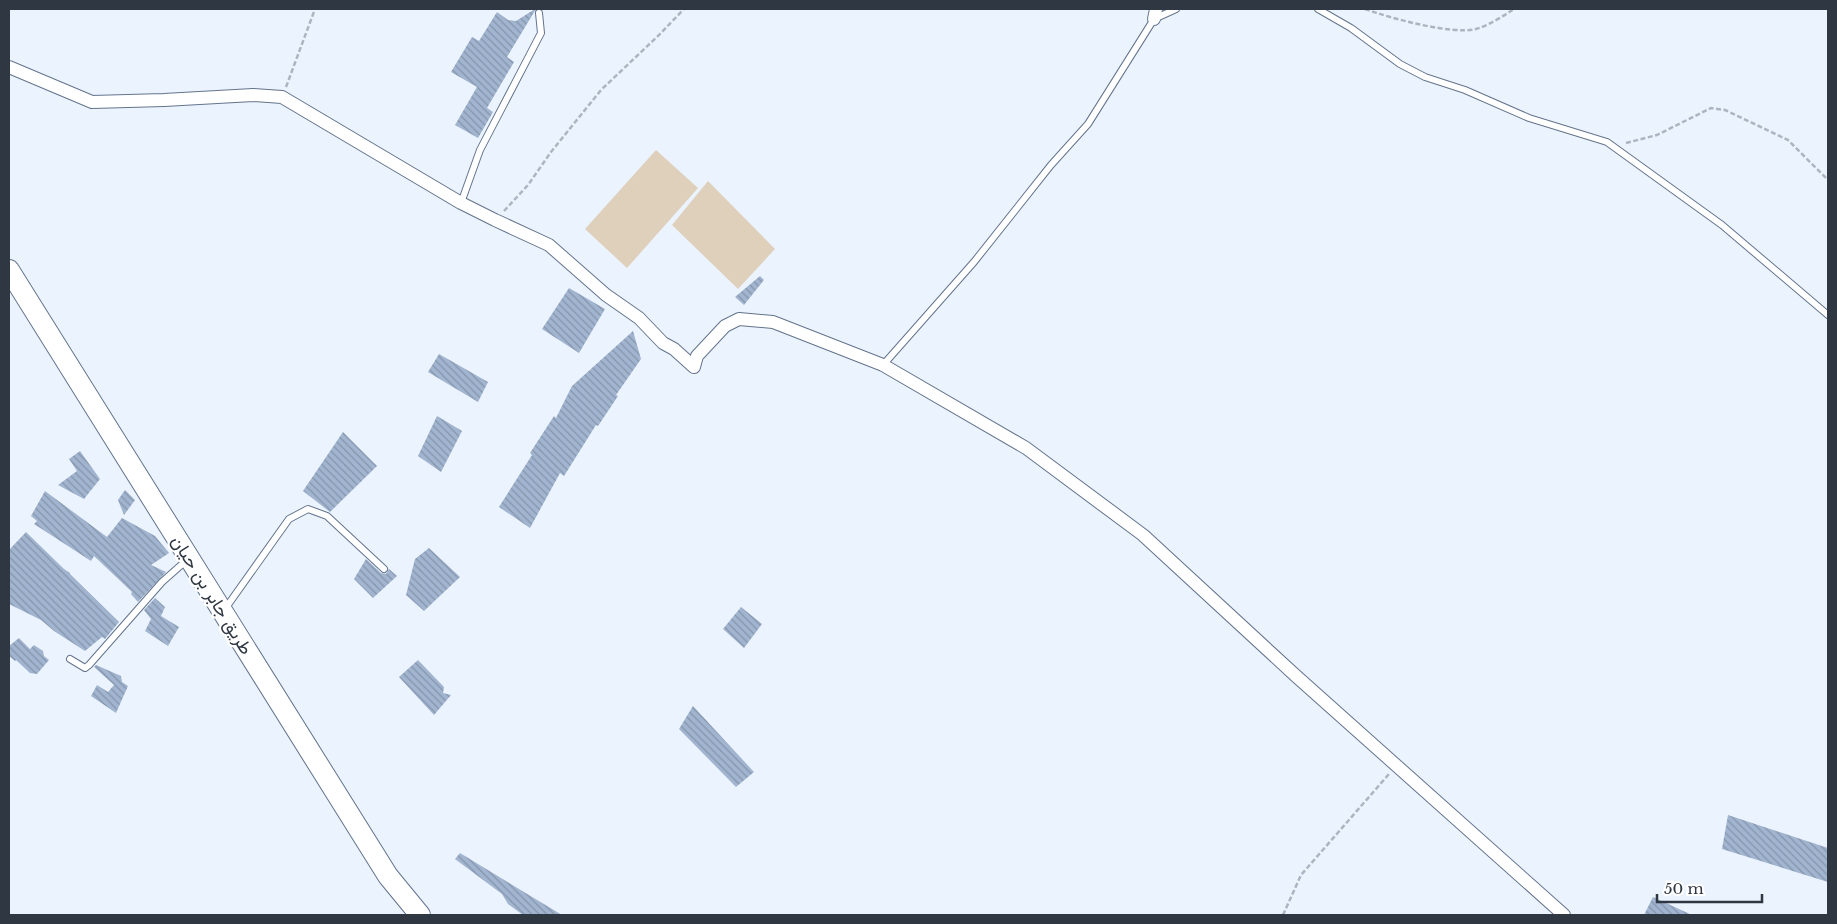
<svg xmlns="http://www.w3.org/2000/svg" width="1837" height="924" viewBox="0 0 1837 924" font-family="'Libre Baskerville',Vazirmatn,serif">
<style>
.grass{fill:#dfd0bb}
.building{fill:url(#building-back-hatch)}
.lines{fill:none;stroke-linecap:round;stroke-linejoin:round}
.lane-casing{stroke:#63748d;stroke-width:8}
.street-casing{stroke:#63748d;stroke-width:14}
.primary-casing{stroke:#63748d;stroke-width:22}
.path{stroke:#adb5c1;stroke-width:2.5;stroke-dasharray:5 2.5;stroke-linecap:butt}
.lane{stroke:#fff;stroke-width:6}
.street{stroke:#fff;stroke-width:12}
.primary{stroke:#fff;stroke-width:20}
.labels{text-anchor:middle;stroke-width:4.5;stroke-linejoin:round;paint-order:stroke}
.street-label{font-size:18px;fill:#2f3742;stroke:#fff}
</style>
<defs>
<pattern id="building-back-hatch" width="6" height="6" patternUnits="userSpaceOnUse" patternTransform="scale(1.25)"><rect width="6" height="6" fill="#a2b5d0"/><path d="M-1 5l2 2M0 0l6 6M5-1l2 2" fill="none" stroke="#8494aa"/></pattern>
</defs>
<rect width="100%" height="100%" fill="#ebf3ff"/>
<g class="grass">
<path d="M656,150L698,188L627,268L585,229Z"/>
<path d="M708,181L775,249L738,289L672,225Z"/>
</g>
<g class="building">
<path d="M535,9H536L507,57L514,62L487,108L493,112L478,138L455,125L477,87L451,72L472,37L479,41L497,12L508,20L516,21Z"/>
<path d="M760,276L764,280L744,305L735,297Z"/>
<path d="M569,288L605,309L579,353L542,329Z"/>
<path d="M633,331L641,359L616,395L618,396L598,426L596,425L564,476L560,473L530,528L499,507L532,455L530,453L554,416L556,418L572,386Z"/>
<path d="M439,354L488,382L478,402L428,372Z"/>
<path d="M437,416L462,431L441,472L418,456Z"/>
<path d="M343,432L377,466L330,512L303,491Z"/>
<path d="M80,451L100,479L84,499L58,485L77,471L69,459Z"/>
<path d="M125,490L135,500L124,515L118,500Z"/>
<path d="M45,491L107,537L122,518L155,536L169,553L151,565L166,572L138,602L131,594L132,592L94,556L91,561L34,524L37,521L31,516Z"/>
<path d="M26,532L64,569L70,573V574L119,622L105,639L102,637L85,651L54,631L41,620L9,604V550Z"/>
<path d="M429,548L460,577L424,611L406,595L415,559Z"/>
<path d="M366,559L381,573L386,574L389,569L397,576L373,598L354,579Z"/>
<path d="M155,598L165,607L161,616L179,627L168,646L145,631L151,619L144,610Z"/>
<path d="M741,607L762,624L744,648L723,629Z"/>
<path d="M19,638L30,649L34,645L43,651L44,656L49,660L37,674L30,673L16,660L15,661L9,656V646Z"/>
<path d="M418,660L444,687L443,693L451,695L434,715L399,677Z"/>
<path d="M96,665L121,676L122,682L128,686L116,713L91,696L97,685L108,692L114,685L94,667Z"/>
<path d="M693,706L754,772L736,787L679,729Z"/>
<path d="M1728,815L1828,848V882L1722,849Z"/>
<path d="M460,853L519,889L562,915H523L508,904L502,894L455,859Z"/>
<path d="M1653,897L1692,915H1644Z"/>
</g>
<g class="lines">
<g class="lane-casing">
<g id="lane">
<path d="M1318,9L1351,28L1400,64L1425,77L1465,90L1529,118L1607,142L1722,225L1828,315"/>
<path d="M461,203L480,150L541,33L539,13"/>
<path d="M883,365L974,262L1051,165L1088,124L1154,19L1176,9"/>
<path d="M225,609L289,519L308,509L327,516L384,569"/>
<path d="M70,659L85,668L89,665L162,582L188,559"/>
</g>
</g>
<g class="street-casing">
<g id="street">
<path d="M1154,19L1156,9"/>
<path d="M9,67L92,102L164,100L253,95L282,97L461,203L495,220L549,245L606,295L639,318L663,343L674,349L694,367L697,356L725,326L739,319L773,322L883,365L1026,448L1143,535L1296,676L1564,915"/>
</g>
</g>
<g class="primary-casing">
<path id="primary" d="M9,270L388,876L420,915"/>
</g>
<g class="path">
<path d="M1365,9C1390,18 1451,35 1476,29C1490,25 1503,16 1514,9"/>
<path d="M286,87L315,9"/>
<path d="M1626,143L1657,135L1711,108L1725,110L1788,140L1828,180"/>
<path d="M504,211L528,185L551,152L601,90L659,35L684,9"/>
<path d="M1283,915L1301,875L1389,774"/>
</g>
<use href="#lane" class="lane"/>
<use href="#street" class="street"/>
<use href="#primary" class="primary"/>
</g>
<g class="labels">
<g class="street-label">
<text transform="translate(212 595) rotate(58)" y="6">طريق جابر بن حيان</text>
</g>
</g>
<rect width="1837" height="924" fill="none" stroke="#2f3742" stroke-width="20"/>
<path d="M1657 894v8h105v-8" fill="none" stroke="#2f3742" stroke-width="2.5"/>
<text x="1664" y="894" font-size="15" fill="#2f3742" stroke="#ffffff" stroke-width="4" paint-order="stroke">50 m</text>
</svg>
